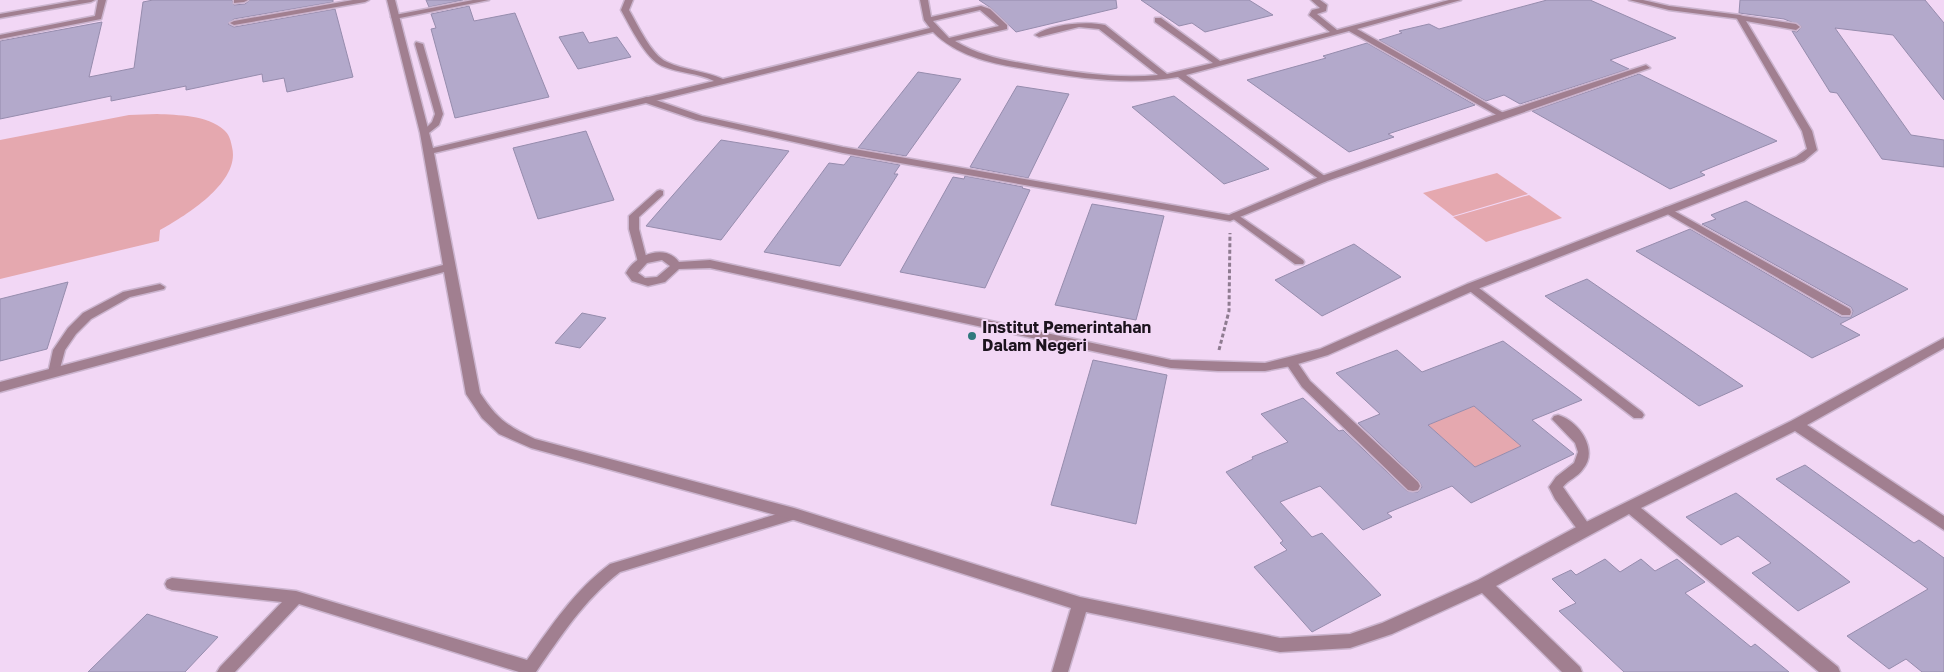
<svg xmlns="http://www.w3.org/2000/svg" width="1944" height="672" viewBox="0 0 1944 672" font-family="'Golos Text',sans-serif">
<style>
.green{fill:#e5a8af}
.building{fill:#b3a9cb;stroke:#968cad;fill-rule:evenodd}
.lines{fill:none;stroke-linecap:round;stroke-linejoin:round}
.lane-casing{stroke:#cbb4ce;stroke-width:3}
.street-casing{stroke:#cbb4ce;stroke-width:3}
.path{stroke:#8e7b90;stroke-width:3;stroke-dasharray:4 2.5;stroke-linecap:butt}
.lane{fill:#a17f90;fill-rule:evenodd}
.street{fill:#a17f90;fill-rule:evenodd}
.poi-dot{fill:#2f787d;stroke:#f2d7f5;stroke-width:2}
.labels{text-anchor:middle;stroke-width:4;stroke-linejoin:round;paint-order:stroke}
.poi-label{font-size:16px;font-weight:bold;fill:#1c131d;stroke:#f2d7f5;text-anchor:start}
</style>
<rect width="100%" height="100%" fill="#f2d7f5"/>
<g class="green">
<path d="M157,114C178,115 207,115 224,130C229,134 231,141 232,147C241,182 185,216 160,230L159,241L0,279V140L129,115Z"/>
<path d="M1497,173L1528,194L1453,216L1423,193Z"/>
<path d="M1529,195L1562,218L1486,242L1453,217Z"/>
<path d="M1474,406L1521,446L1475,467L1428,425Z"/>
</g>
<g class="building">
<path d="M153,0H232L234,5L245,4L250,0H333V2L234,19L228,24L234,27L335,9L353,77L287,92L284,78L263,82L262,74L186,90V86L111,101V96L0,119V41L102,22L89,77L134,68L143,2Z"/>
<path d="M426,0H463L429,7Z"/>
<path d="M979,0H1116L1117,8L1016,32L991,8Z"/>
<path d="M1141,0H1249L1273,15L1205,32L1192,23L1179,26Z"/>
<path d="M1547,0H1590L1676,38L1610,60L1629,69L1520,104L1504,95L1486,101L1379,40L1402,33L1399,31L1429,24L1439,29Z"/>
<path d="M1740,0H1925L1944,23V100L1893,35L1835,28L1911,135L1944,140V167L1882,159L1837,93L1830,92L1792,31L1797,32L1801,28V26L1784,19L1739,13Z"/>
<path d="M469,6L474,21L515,13L549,97L455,118L431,29L436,28L431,14Z"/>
<path d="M583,32L589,43L617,37L631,57L578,69L559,37Z"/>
<path d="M1367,43L1475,105L1388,134L1394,137L1349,152L1247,80L1326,58L1323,56Z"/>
<path d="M918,72L961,79L906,156L858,148Z"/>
<path d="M1639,74L1777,141L1700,172L1705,175L1670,189L1532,111Z"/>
<path d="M1017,86L1069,94L1028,178L970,167Z"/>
<path d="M1174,96L1269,169L1224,184L1132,107Z"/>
<path d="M586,131L614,200L538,219L513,148Z"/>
<path d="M721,140L789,151L721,240L646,226Z"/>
<path d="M851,156L900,165L894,174H898L840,266L764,252L829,163L844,165Z"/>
<path d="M965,176L1023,187L1022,188L1030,190L985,288L900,272L953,177L964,179Z"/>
<path d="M1746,201L1908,289L1840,324L1860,335L1812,358L1636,251L1690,229L1841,317H1851L1853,311L1851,307L1702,224L1716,219L1711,215Z"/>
<path d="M1092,204L1164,216L1136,320L1055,305Z"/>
<path d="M1354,244L1401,277L1322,316L1275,280Z"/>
<path d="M1587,279L1743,386L1699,406L1545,296Z"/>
<path d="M68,282L47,349L0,361V299Z"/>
<path d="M582,313L606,318L580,348L555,343Z"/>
<path d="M1503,341L1582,400L1532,420L1574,454L1471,503L1452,486L1387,513L1392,517L1363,530L1320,486L1280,502L1312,537L1322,533L1381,595L1312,632L1254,567L1287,550L1280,543L1283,541L1226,472L1253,459L1252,457L1288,442L1261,414L1303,398L1339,431L1343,430L1407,491L1418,492L1422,487L1419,481L1358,423L1380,414L1336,373L1397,350L1422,372ZM1474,406L1521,446L1475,467L1428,425Z"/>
<path d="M1093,360L1167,375L1136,524L1051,505Z"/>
<path d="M1805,465L1914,543L1919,540L1944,558V672H1922L1906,659L1889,669L1847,636L1928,589L1776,479Z"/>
<path d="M1736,493L1744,499L1850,582L1798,611L1752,573L1771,563L1738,536L1721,545L1686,517Z"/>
<path d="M1605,559L1620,572L1641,559L1655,571L1677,559L1705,582L1685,593L1751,647L1755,644L1789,672H1624L1559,611L1576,603L1552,579L1571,570L1576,575Z"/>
<path d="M147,614L218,637L185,672H88Z"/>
</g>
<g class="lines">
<g class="lane-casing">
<g id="lane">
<path d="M79,0H95L91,2L0,18V14Z"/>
<path d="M98,0H106L101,19L0,39V35L95,16Z"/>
<path d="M234,0H248L244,2L234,3Z"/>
<path d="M353,0H369L365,2L234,25L230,23L234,21Z"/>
<path d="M473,0H489L395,19L391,17L395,15Z"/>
<path d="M625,0H633L629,10C638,25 651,55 667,62C684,70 705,71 723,79L930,28L924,20L920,0H928L931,17L981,6L990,9L1007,25V29L955,41C983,58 1011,61 1043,67C1081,73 1119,79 1158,75L1099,29L1079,27L1039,37L1035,35C1051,24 1086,21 1105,25L1167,74L1213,63L1155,22V18H1161L1220,61L1330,32L1309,15L1312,10L1320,8L1311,0H1320L1327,5L1326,11L1317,14L1337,30L1449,0H1461L1357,29L1507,115L1503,118L1500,117L1349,31L1186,75L1326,177V181L1323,182L1178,77C1131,85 1085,79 1038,71C1001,65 961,60 933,32L647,103L643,100L644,98L714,81C698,73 678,73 662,66C645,58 630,26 621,10ZM980,10L999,26L949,38L933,21Z"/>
<path d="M1629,0H1643L1669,6L1740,15L1744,17L1740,19L1669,10Z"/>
<path d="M416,42L423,44L443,114L439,125L425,136L421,133L432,122L435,114L415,44Z"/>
<path d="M660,190L663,191V195L639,217V229L647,260L642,263L638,262L629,229V216L657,191Z"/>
<path d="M1667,207L1850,309L1851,312L1850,315H1842L1664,212L1662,210L1664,208Z"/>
<path d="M1235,213L1303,260L1304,262L1303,264H1295L1232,218L1230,216L1232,214Z"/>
<path d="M160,284L165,287L164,289L130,297L91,319L76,334L65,350L58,376H50L48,373L53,350L68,328L83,313L123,292Z"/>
<path d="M1471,284L1475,285L1642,412L1644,415L1642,418H1634L1467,289L1466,287L1467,285Z"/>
<path d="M1291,358L1295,359L1310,381L1418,482L1420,486L1418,490L1413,491L1408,490L1302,387L1285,362Z"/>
<path d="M1558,415C1579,421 1599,450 1583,469C1578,477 1568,480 1563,487L1592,529L1590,533L1585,534L1580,533L1555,499L1549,487L1556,477L1574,463L1578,452L1575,443L1552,419L1554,416Z"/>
<path d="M794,509L799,510L801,514L799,518L620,572C584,600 561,636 536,672H519L299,604L235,672H217L220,667L282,602L172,590L167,588L165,584L167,580L172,578L296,591L527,660C552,625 575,590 610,564Z"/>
</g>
</g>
<g class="street-casing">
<g id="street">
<path d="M387,0H395L433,148L647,97L702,116L843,147L1229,215L1319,177L1500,113L1643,66L1646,65L1650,68L1327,181L1230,221L843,153L696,120L646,103L434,153L480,393C497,419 507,426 535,439L794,508L1080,597L1280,638L1350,634L1382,623L1478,580L1580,525L1791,421L1944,338V348L1807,425L1944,516V530L1795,431L1641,508L1838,667L1840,672H1819L1629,514L1496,586L1580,667L1582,672H1562L1482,593L1392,634L1350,648L1280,652L1086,612L1068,672H1052L1071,608L794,520L531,448L499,434L482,418L466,394L444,272L0,392V382L443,265L420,133Z"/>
<path d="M1737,15L1796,24L1800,27L1796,30L1746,21L1812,131L1817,150L1804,161L1475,290L1328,355L1291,366L1265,371H1218L1171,368L710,268L679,269L665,282L648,286L632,281L626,273C635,255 665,243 679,262L710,260L1171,360L1265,363L1320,349L1467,284L1796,157L1807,149L1802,131L1736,17ZM662,260L670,266L657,277L645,278L638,273L647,263Z"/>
</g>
</g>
<path class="path" d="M1219,350L1229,311L1230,233"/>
<use href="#lane" class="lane"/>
<use href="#street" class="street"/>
</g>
<circle class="poi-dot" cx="972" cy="336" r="5"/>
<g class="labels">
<g class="poi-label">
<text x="982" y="333">Institut Pemerintahan<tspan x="982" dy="18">Dalam Negeri</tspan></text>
</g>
</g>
</svg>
